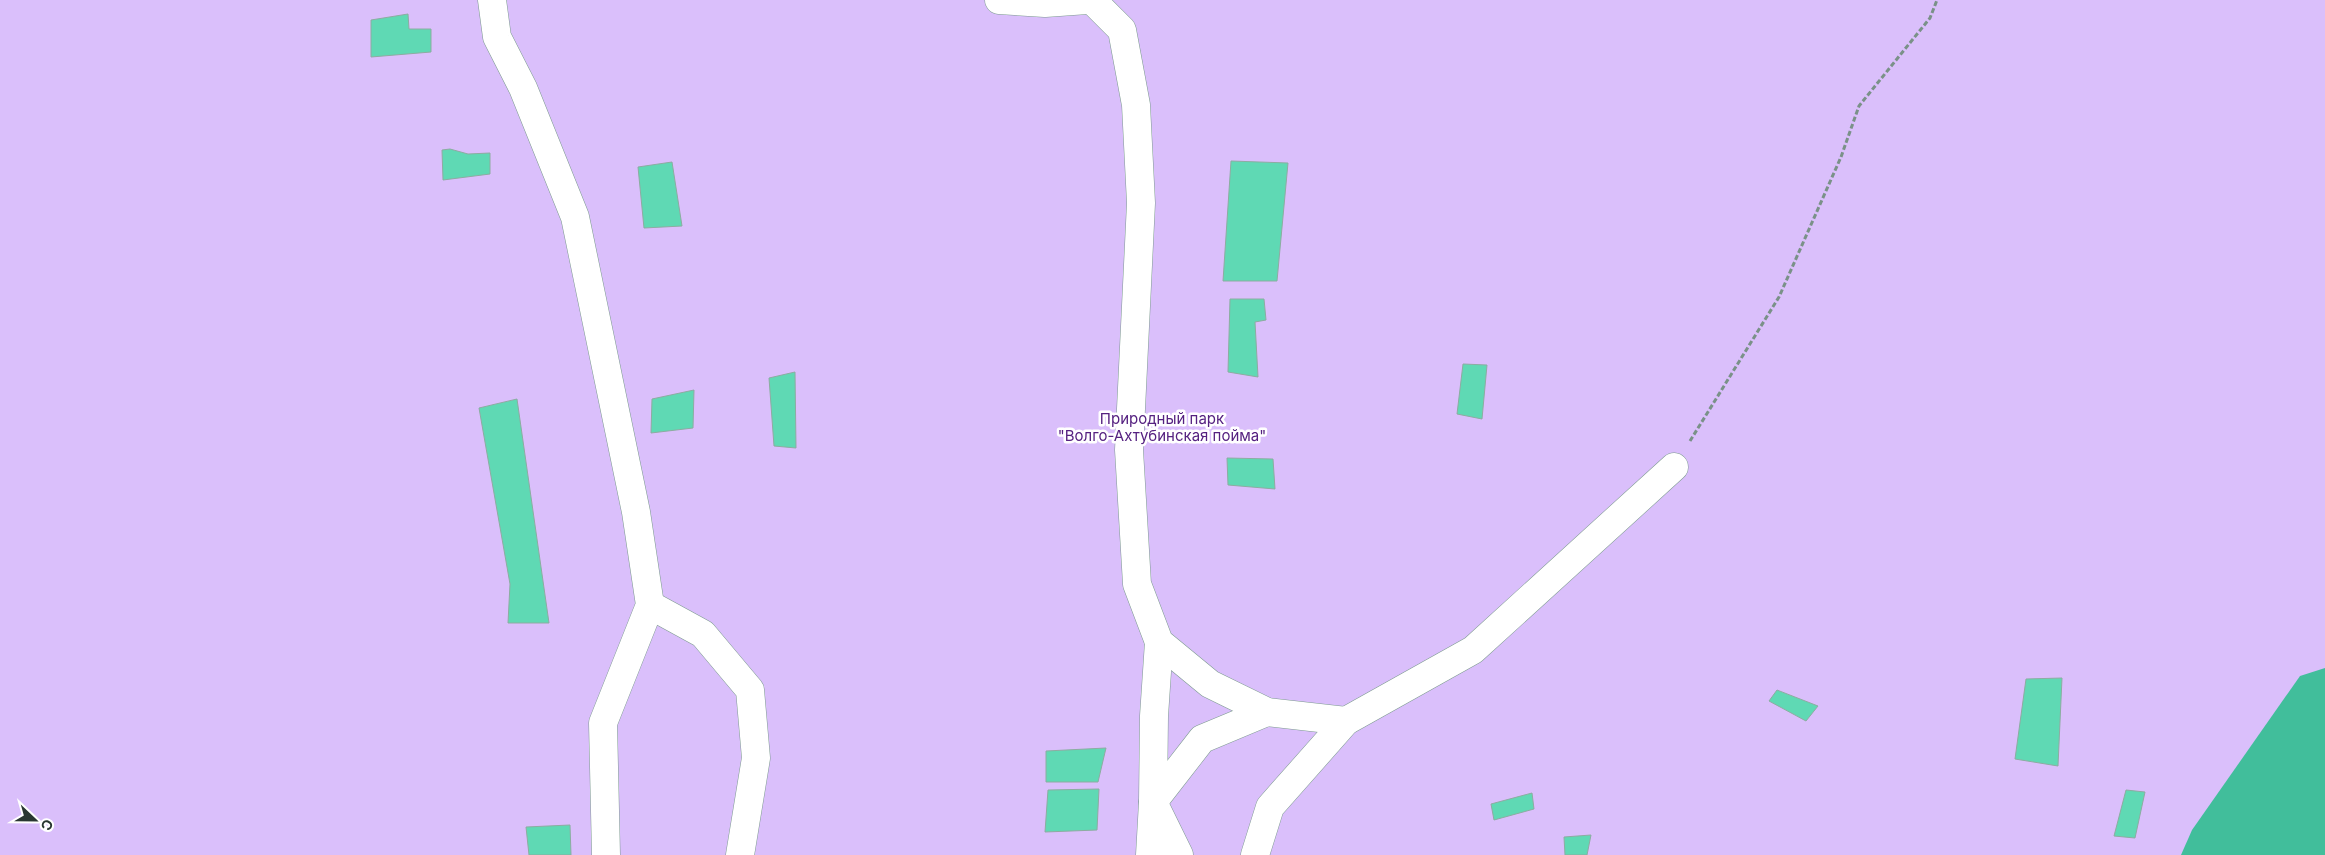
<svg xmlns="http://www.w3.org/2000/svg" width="2325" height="855" viewBox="0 0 2325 855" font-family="Inter,sans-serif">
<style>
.green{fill:#dabffb}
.water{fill:#41be9b}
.building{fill:#5fd9b4;stroke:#8daca1}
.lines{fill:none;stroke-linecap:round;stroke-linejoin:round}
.street-casing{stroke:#7d9b90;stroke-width:29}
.path{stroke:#7a9188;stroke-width:3;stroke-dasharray:5 2.5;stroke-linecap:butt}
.street{stroke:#fff;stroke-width:28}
.labels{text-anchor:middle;stroke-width:5;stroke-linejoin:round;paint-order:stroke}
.park-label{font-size:15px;fill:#552180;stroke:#fff}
</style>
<rect width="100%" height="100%" fill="#c9eadd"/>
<rect class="green" x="0" y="0" width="2325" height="855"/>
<path class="water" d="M2325,668V855H2181L2192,830L2300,676Z"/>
<g class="building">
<path d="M408,14L409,29H431V52L371,57V20Z"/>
<path d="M450,149L468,154L490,153V174L443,180L442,150Z"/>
<path d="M1231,161L1288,163L1277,281H1223Z"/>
<path d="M672,162L682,226L644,228L638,167Z"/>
<path d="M1230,299H1264L1266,320L1255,322L1258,377L1228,372Z"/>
<path d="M1463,364L1487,365L1482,419L1457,414Z"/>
<path d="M795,372L796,448L774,446L769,378Z"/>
<path d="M694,390L693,428L651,433L652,399Z"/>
<path d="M517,399L549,623H508L510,584L479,408Z"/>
<path d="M1227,458L1273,459L1275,489L1228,485Z"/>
<path d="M2062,678L2058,766L2015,759L2026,679Z"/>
<path d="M1777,690L1818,706L1806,721L1769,701Z"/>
<path d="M1106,748L1098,782H1046V751Z"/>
<path d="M1099,789L1097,830L1045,832L1048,790Z"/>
<path d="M2126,790L2145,792L2135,838L2114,836Z"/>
<path d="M1532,793L1534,809L1494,820L1491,804Z"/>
<path d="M570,825L571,855H529L526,827Z"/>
<path d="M1591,835L1587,855H1565L1564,837Z"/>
</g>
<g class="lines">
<g class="street-casing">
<g id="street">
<path d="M492,0L497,37L523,88L575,217L636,512L650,605L603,723L606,855"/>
<path d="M999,0L1045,3L1087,0"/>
<path d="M1092,0L1122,30L1136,105L1141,203L1129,450L1137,584L1159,642L1210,684L1267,712L1346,721"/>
<path d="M650,605L703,634L750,690L756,758L740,855"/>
<path d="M1159,642L1154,716L1153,802L1179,855"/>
<path d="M1150,855L1153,802L1202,739L1267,712"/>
<path d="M1255,855L1270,807L1346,721L1473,650L1674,467"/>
</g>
</g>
<path class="path" d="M1690,441L1779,297L1841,157L1859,106L1930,18L1937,0"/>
<use href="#street" class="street"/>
</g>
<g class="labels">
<g class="park-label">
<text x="1162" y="424">Природный парк<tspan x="1162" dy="17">"Волго-Ахтубинская пойма"</tspan></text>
</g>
</g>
<g transform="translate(35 820) rotate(112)" stroke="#ffffff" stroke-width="4" paint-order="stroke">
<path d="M0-4L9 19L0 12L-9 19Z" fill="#293631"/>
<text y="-8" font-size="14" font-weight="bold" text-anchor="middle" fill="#293631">С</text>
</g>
</svg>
